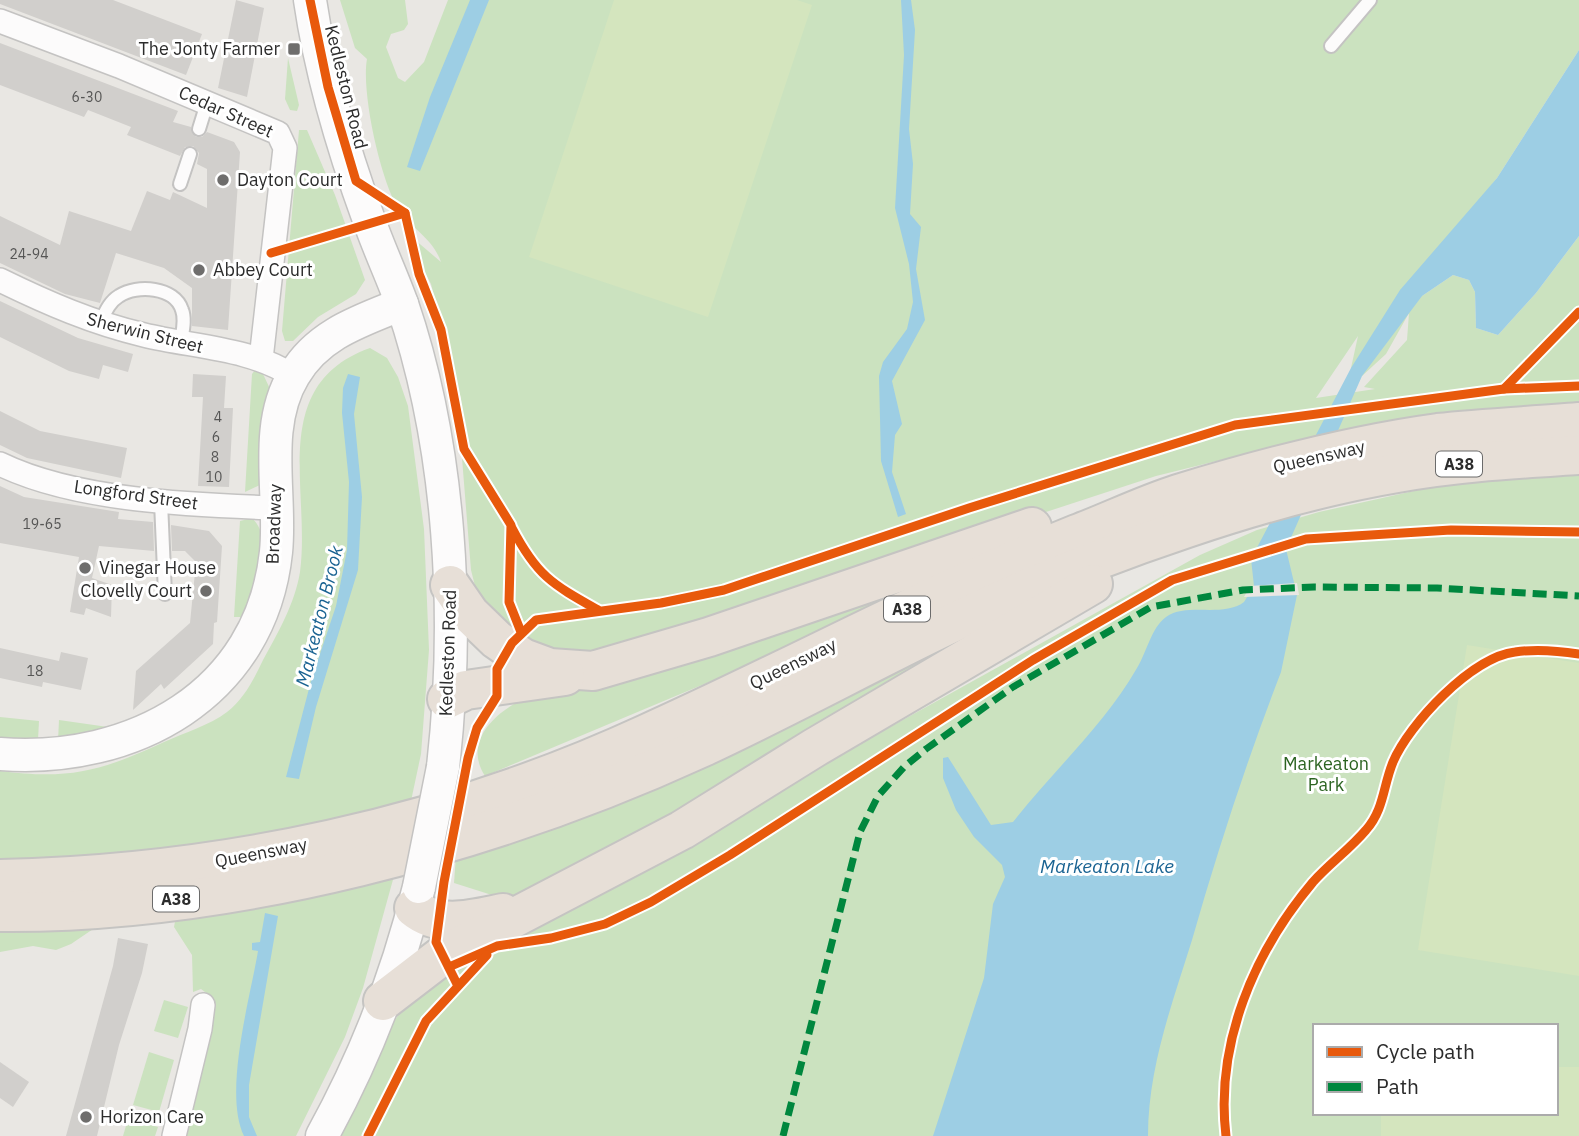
<svg xmlns="http://www.w3.org/2000/svg" width="1579" height="1136" viewBox="0 0 1579 1136" font-family="'IBM Plex Sans',sans-serif">
<style>
.green{fill:#cbe2bf;fill-rule:evenodd}
.pitch{fill:#d4e5be}
.water{fill:#9dcee4}
.pier{fill:#e9e7e3}
.building{fill:#d1cfcc}
.lines{fill:none;stroke-linecap:round;stroke-linejoin:round}
.lane-casing{stroke:#c4c3c2;stroke-width:16}
.street-casing{stroke:#c4c3c2;stroke-width:26}
.secondary-casing{stroke:#c4c3c2;stroke-width:35}
.highway-casing{stroke:#c5c4c2;stroke-width:42}
.lane{stroke:#fcfbfb;stroke-width:12}
.street{stroke:#fcfbfb;stroke-width:23}
.secondary{stroke:#fcfbfb;stroke-width:32}
.highway{stroke:#e7dfd7;stroke-width:38}
.secondary-bridge-casing{stroke:#c4c3c2;stroke-width:35;stroke-linecap:butt}
.secondary-bridge{stroke:#fcfbfb;stroke-width:32}
.quiet{stroke:#00873e;stroke-width:7;stroke-dasharray:14 7;stroke-linecap:butt}
.cycleway-casing{stroke:#fff;stroke-width:13}
.cycleway{stroke:#e8590c;stroke-width:9}
.poi-dot{fill:#6e6d6c;stroke:#fff;stroke-width:2.5}
.labels{text-anchor:middle;stroke-width:6;stroke-linejoin:round;paint-order:stroke}
.number-label{font-size:14px;fill:#565655}
.shield{fill:#fff;stroke:#6b6b6b;stroke-width:2}
.shield-label{font-size:16px;font-weight:bold;fill:#2c2c2c}
.poi-label{font-size:18px;fill:#2c2c2c;stroke:#fff;text-anchor:start}
.street-label{font-size:18px;fill:#2c2c2c;stroke:#fff}
.park-label{font-size:18px;fill:#2c6422;stroke:#fff}
.water-label{font-size:19px;font-style:italic;fill:#1a6392;stroke:#fff}
</style>
<rect width="100%" height="100%" fill="#e9e7e3"/>
<g class="green">
<path d="M340,0H405L408,24L404,30L391,34L386,47L398,78L405,82L424,62L448,0H1579V50L1497,178L1467,216L1422,296L1453,275L1469,280L1475,292L1476,328L1498,335L1536,293L1579,236V409L1265,449L1156,476L600,658H543L478,598L471,570L462,458L461,399L431,284L418,259L414,239L441,262C432,237 411,229 398,208C380,179 361,91 367,59L355,48ZM1409,313L1407,340L1364,387L1375,389L1316,398L1358,336L1351,368L1362,376L1386,354Z"/>
<path d="M288,58L299,105L297,111L290,110L285,99Z"/>
<path d="M299,130H307L335,195L365,280L356,294L318,317L293,341H285L282,331Z"/>
<path d="M370,348L387,358L398,377L408,406L424,529L429,650L421,754L411,801L226,846L57,861H0V771C70,780 101,771 164,742C184,733 210,725 227,712C244,699 254,679 263,660C278,633 295,603 300,572C311,490 267,385 370,348Z"/>
<path d="M255,370L263,374L271,391L260,446V485L245,492L252,374Z"/>
<path d="M1579,473V1136H340L389,1029L423,978L638,867L1200,555L1257,530L1319,512L1450,483ZM1315,1026H1556V1113H1315Z"/>
<path d="M252,518C277,542 253,589 245,617H234L240,521Z"/>
<path d="M923,585L752,664L485,776C462,740 497,711 527,697Z"/>
<path d="M936,649L940,657L680,814L544,886L513,896H495L454,883L456,855Z"/>
<path d="M0,717L39,721L38,740L0,738Z"/>
<path d="M59,720L115,728L58,741Z"/>
<path d="M394,876L363,988L345,1037L296,1136H182L210,1038L213,998L201,989L193,992L192,955L174,927L176,916Z"/>
<path d="M102,923L71,944L56,950L33,946L0,952V927Z"/>
<path d="M164,1000L188,1007L178,1038L154,1031Z"/>
<path d="M149,1052L174,1060L159,1112L133,1105Z"/>
<path d="M128,1119L158,1127L155,1136H123Z"/>
</g>
<g class="pitch">
<path d="M614,0H797L812,5L708,317L529,257Z"/>
<path d="M1467,645L1579,663V976L1418,950Z"/>
<path d="M1556,1067H1579V1136H1381V1113H1556Z"/>
</g>
<g class="water">
<path d="M470,0H489L420,171L407,167L430,97Z"/>
<path d="M901,0H911L915,30L909,129L913,164L910,214L921,227L916,269L925,320L892,381L902,424L895,435L892,472L906,514L898,517L881,461L879,376L883,362L907,329L913,302L909,264L895,208L904,55Z"/>
<path d="M1579,50V236L1536,293L1498,335L1476,328L1475,292L1469,280L1453,275L1422,296L1362,376L1286,549L1297,595L1281,672C1247,760 1218,849 1192,940C1172,1004 1148,1068 1148,1136H933L984,978L993,904L1005,877L1002,865L974,837L956,810L943,778V758L948,757L991,825L1013,822C1053,771 1105,724 1137,668C1147,652 1151,628 1166,617C1187,602 1223,618 1244,602L1254,586L1251,559L1351,368L1400,290L1497,178Z"/>
<path d="M348,374L360,377L354,414L362,497L358,570L316,707L299,779L286,777L311,681L336,606L347,550L349,482L342,413L343,388Z"/>
<path d="M265,913L278,916L249,1085V1117L257,1136H244C223,1093 250,999 258,951L252,950V943L260,942Z"/>
</g>
<path class="pier" d="M1297,583L1299,595L1244,597L1250,586Z"/>
<g class="building">
<path d="M0,0H113L202,34L186,75L0,4Z"/>
<path d="M236,0L264,8L247,97L218,88Z"/>
<path d="M0,43L178,111L173,122L191,127L196,137H202L207,132L234,142L240,152L228,330L192,326V288L164,268L116,253L100,303L65,294L0,263V216L60,245L69,211L131,231L147,191L170,200L173,192L207,208V169L197,164L199,153L193,146L185,147L180,156L127,135L131,127L88,110L84,117L0,85Z"/>
<path d="M0,301L78,338L133,354L128,372L103,365L99,379L69,371L0,337Z"/>
<path d="M193,374L226,376L224,408H233L229,487L198,486L203,397H192Z"/>
<path d="M0,411L40,431L127,448L121,478L27,458L0,445Z"/>
<path d="M0,486L24,497L119,512L118,519L153,522L154,551L99,546L92,578L112,585L111,617L86,608L84,615L70,612L79,557L0,543Z"/>
<path d="M171,525L209,531L222,546L217,622L214,623L213,644L164,689L161,684L133,710L136,671L190,623L196,562L185,551H172Z"/>
<path d="M0,648L59,661L61,652L88,658L81,690L43,682L42,687L0,678Z"/>
<path d="M118,938L148,944L142,973L119,1045L97,1136H66L113,966Z"/>
<path d="M0,1062L29,1082L13,1107L0,1098Z"/>
</g>
<g class="lines">
<g class="lane-casing">
<g id="lane">
<path d="M1331,46L1370,0"/>
<path d="M199,129L207,103"/>
<path d="M180,184L190,154"/>
<path d="M100,323C105,313 109,302 119,296C137,284 175,287 182,310C186,320 182,333 181,343"/>
<path d="M161,502L165,594"/>
</g>
</g>
<g class="street-casing">
<g id="street">
<path d="M0,21L119,66L278,133L285,148L261,359"/>
<path d="M0,280C47,303 93,323 144,335C193,347 251,348 293,376"/>
<path d="M0,464C76,501 192,505 276,508"/>
<path d="M174,1136L200,1029L203,1005"/>
</g>
</g>
<g class="secondary-casing">
<g id="secondary">
<path d="M310,0C321,75 343,149 369,220C379,249 392,276 402,304C451,448 460,616 443,767"/>
<path d="M0,754C132,764 261,695 276,552C282,496 262,427 294,375C318,334 360,321 402,304"/>
<path d="M322,1136C365,1058 398,973 419,887"/>
</g>
</g>
<g class="highway-casing">
<g id="highway">
<path d="M450,585L470,614L497,640L523,658L550,668L593,671L709,637L1032,527"/>
<path d="M447,699L466,690L565,676"/>
<path d="M0,879C222,874 444,827 646,734C791,669 930,593 1077,534C1111,521 1144,505 1178,494C1263,468 1350,445 1438,433C1484,428 1532,426 1579,422"/>
<path d="M414,908C439,929 473,919 503,913"/>
<path d="M0,912C231,914 492,844 701,748C785,709 865,665 948,625C1024,588 1106,555 1187,528C1255,505 1326,485 1397,473C1457,462 1518,459 1579,455"/>
<path d="M383,1001L443,955L682,830L814,748L1093,584"/>
</g>
</g>
<use href="#lane" class="lane"/>
<use href="#street" class="street"/>
<use href="#secondary" class="secondary"/>
<use href="#highway" class="highway"/>
<g class="secondary-bridge-casing">
<path id="secondary-bridge" d="M419,887L443,767"/>
</g>
<use href="#secondary-bridge" class="secondary-bridge"/>
<path class="quiet" d="M783,1136L860,832L878,796L904,767L926,749L1013,687L1151,607L1243,590L1314,587L1437,588L1579,596"/>
<g class="cycleway-casing">
<g id="cycleway">
<path d="M310,0L328,87L356,181L405,213L419,274L441,330L464,449L511,525L509,602L521,632"/>
<path d="M271,253L405,213"/>
<path d="M1504,389L1579,312"/>
<path d="M512,528C537,576 552,584 598,610"/>
<path d="M449,967L497,946L551,938L605,924L651,902L730,855L1033,660L1172,580L1306,539L1451,530L1579,532"/>
<path d="M457,984L436,942L444,882L468,758L477,728L497,696V669L512,643L536,620L661,603L724,590L969,508L1235,425L1504,389L1579,386"/>
<path d="M368,1136L426,1021L487,955"/>
<path d="M1226,1136C1215,1044 1254,952 1313,882C1329,864 1350,849 1366,830C1384,810 1383,786 1393,762C1409,724 1472,657 1515,652C1535,649 1560,651 1579,654"/>
</g>
</g>
<use href="#cycleway" class="cycleway"/>
</g>
<g class="poi-dot">
<rect x="287" y="42" width="14" height="14" rx="3.5"/>
<circle cx="223" cy="180" r="7"/>
<circle cx="199" cy="270" r="7"/>
<circle cx="85" cy="568" r="7"/>
<circle cx="206" cy="591" r="7"/>
<circle cx="86" cy="1117" r="7"/>
</g>
<g class="labels">
<g class="number-label">
<text x="87" y="102">6-30</text>
<text x="29" y="259">24-94</text>
<text x="218" y="422">4</text>
<text x="216" y="442">6</text>
<text x="215" y="462">8</text>
<text x="214" y="482">10</text>
<text x="42" y="529">19-65</text>
<text x="35" y="676">18</text>
</g>
<g class="shield">
<rect x="1436" y="451.5" width="46" height="25" rx="5"/>
<rect x="884" y="596.5" width="46" height="25" rx="5"/>
<rect x="153" y="886.5" width="46" height="25" rx="5"/>
</g>
<g class="shield-label">
<text x="1459" y="470">A38</text>
<text x="907" y="615">A38</text>
<text x="176" y="905">A38</text>
</g>
<g class="poi-label">
<text x="280" y="55" text-anchor="end">The Jonty Farmer</text>
<text x="237" y="186">Dayton Court</text>
<text x="213" y="276">Abbey Court</text>
<text x="99" y="574">Vinegar House</text>
<text x="192" y="597" text-anchor="end">Clovelly Court</text>
<text x="100" y="1123">Horizon Care</text>
</g>
<g class="street-label">
<text transform="translate(346 87) rotate(76)" y="6">Kedleston Road</text>
<text transform="translate(226 112) rotate(24)" y="6">Cedar Street</text>
<text transform="translate(145 333) rotate(14)" y="6">Sherwin Street</text>
<text transform="translate(1319 457) rotate(-13)" y="6">Queensway</text>
<text transform="translate(136 495) rotate(8)" y="6">Longford Street</text>
<text transform="translate(274 524) rotate(-88)" y="6">Broadway</text>
<text transform="translate(448 653) rotate(-88)" y="6">Kedleston Road</text>
<text transform="translate(793 664) rotate(-26)" y="6">Queensway</text>
<text transform="translate(261 853) rotate(-11)" y="6">Queensway</text>
</g>
<g class="park-label">
<text x="1326" y="770">Markeaton<tspan x="1326" dy="21">Park</tspan></text>
</g>
<g class="water-label">
<text transform="translate(319 616) rotate(-76)" y="7">Markeaton Brook</text>
<text x="1107" y="873">Markeaton Lake</text>
</g>
</g>
<rect x="1313" y="1024" width="245" height="91" fill="#ffffff" stroke="#ababab" stroke-width="2"/>
<rect x="1327" y="1047" width="35" height="10" fill="#e8590c" stroke="#ababab" stroke-width="2"/>
<text x="1376" y="1059" font-size="21" fill="#2c2c2c">Cycle path</text>
<rect x="1327" y="1082" width="35" height="10" fill="#00873e" stroke="#ababab" stroke-width="2"/>
<text x="1376" y="1094" font-size="21" fill="#2c2c2c">Path</text>
</svg>
